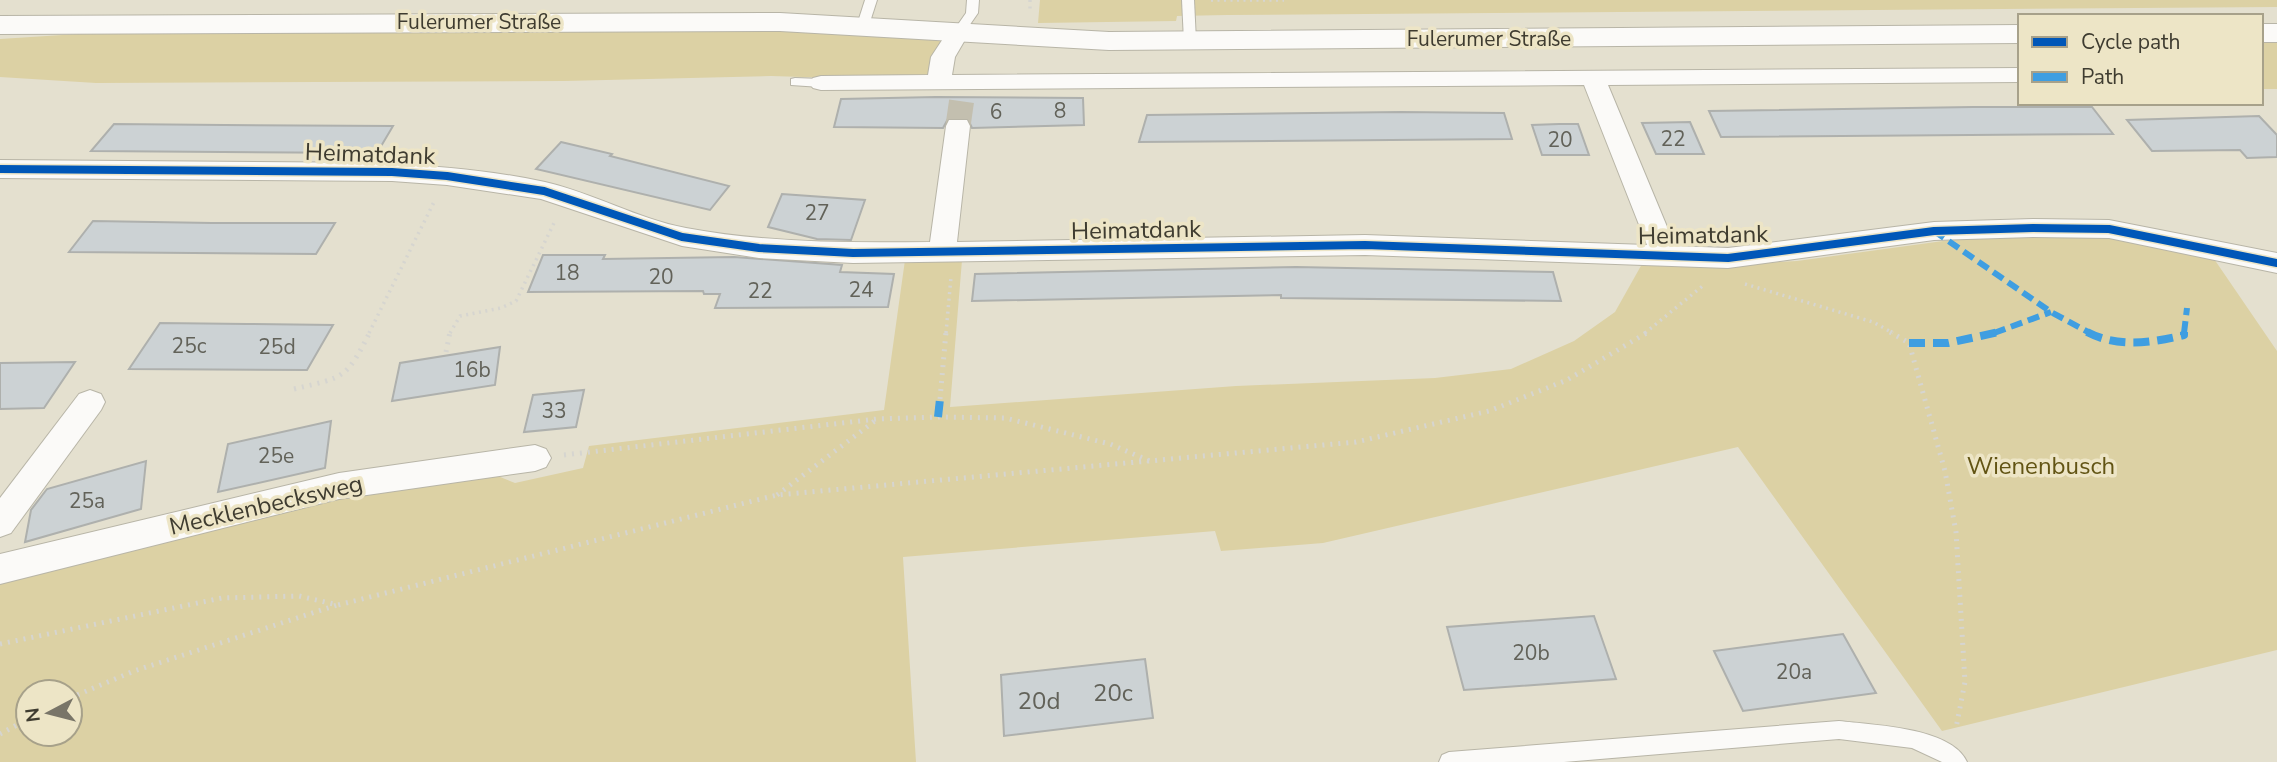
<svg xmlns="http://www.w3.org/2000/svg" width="2277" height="762" viewBox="0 0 2277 762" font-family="'Nunito Sans',sans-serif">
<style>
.green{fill:#dcd1a4;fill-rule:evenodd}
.building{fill:#ccd2d4;stroke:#aeb0ad;stroke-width:2}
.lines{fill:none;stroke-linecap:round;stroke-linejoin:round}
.minor-tunnel{stroke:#c3bfaf;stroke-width:25;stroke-dasharray:25 12;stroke-linecap:butt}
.service-casing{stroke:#b8b5a7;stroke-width:2}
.minor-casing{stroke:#b8b5a7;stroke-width:2}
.secondary-casing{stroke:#b8b5a7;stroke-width:2}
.path-far1{stroke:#d6d5d0;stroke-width:3.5;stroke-dasharray:2 4.5;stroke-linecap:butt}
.path{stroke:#d6d5d0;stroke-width:5;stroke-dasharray:2 6;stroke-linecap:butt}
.service{fill:#fbfaf8;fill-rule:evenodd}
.minor{fill:#fbfaf8;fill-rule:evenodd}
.secondary{fill:#fbfaf8;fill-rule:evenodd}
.quiet-far1{stroke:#3f9ee1;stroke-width:6;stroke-dasharray:12 6;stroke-linecap:butt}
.quiet{stroke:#3f9ee1;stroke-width:8;stroke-dasharray:16 8;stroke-linecap:butt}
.cycleway-casing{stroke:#ede5c6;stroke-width:11}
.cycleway{stroke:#0057b8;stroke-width:8}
.labels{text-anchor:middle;stroke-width:7;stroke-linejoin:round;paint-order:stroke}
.far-street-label{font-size:21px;fill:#3f3c30;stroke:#ede5c6}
.number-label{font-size:21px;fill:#626259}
.street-label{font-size:24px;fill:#3f3c30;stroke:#ede5c6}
.park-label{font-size:24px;fill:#625414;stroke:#ede5c6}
.near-number-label{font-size:24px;fill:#626259}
</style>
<rect width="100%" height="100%" fill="#e4e0cf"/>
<g class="green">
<path d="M1040,0H2277V7L1227,15L1177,16L1176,21L1038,23Z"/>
<path d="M750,30L860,32L948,39L933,81L771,76L564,81L96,83L0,77V39L109,32Z"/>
<path d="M2277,39V89H2261V40Z"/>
<path d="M1987,235H2114L2210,253L2277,351V650L1942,731L1738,447L1323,543L1221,551L1215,531L903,557L916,762H0V578L223,517L488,472L515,483L583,468L589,446L884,410L905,260H962L950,407L1236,386L1435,378L1511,369L1574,341L1615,312L1642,264L1702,266L1797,261ZM28,692H70V734H28Z"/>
</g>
<g class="building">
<path d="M936,97L1083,98L1084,125L972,128L967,117H949L943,128L834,127L841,99Z"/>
<path d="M1973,107H2092L2113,134L1721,137L1709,111Z"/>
<path d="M1401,112L1504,113L1512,139L1139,142L1147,115Z"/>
<path d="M2259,116L2277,135V157L2247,158L2240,150L2152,151L2127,120Z"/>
<path d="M1690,122L1704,154H1656L1642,123Z"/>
<path d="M114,124L224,125L393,126L377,153L91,151Z"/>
<path d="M1559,124H1578L1589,155H1542L1532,125Z"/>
<path d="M561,142L612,154L610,156L729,186L710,210L536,169Z"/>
<path d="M782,194L865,200L851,240L817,239L768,227Z"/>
<path d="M93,221L212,223H335L316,254L69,252Z"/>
<path d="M543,255H605L603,259L734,257L842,265L840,272L894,274L888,307L715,308L720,294H704L703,291L528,292Z"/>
<path d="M1296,267L1553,272L1561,301L1281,298V295L972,301L975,274Z"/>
<path d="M160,323L247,324L333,325L307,370L129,369Z"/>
<path d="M500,347L495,385L392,401L400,363Z"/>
<path d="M75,362L44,408L0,409V363Z"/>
<path d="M584,390L576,427L524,432L533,395Z"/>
<path d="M331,421L325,468L218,492L228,444Z"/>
<path d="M146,461L141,509L25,542L31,510L47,489Z"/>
<path d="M1594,616L1616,679L1464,690L1447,627Z"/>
<path d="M1843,634L1876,693L1743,711L1714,651Z"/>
<path d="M1145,659L1153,718L1004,736L1001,675Z"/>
</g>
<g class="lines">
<path class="minor-tunnel" d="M958,126L962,98"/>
<g class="service-casing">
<g id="service">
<path d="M865,0H877L869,25L863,29L857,25Z"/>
<path d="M967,0H979L978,13L962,36H954L952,33L966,13Z"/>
<path d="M1182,0H1194L1196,41L1190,45L1184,41Z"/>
<path d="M795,78L821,79L827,83L821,87L791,85V79Z"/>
<path d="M1839,721C1872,725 1952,727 1967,762H1942L1912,748L1839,739L1564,762H1439L1442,755L1449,752Z"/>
</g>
</g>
<g class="minor-casing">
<g id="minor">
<path d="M958,26L969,33L955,57L952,75L2020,68V82L1608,85L1675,246L1728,248L1934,222L2033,219L2109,220L2277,253V273L2109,238L2033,237L1934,240L1728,268L1365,255L853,263L759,258L682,246L541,199L447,185L392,181L0,178V160L392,163C443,167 495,171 545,182C593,193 638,219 686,228C766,243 849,243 930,242L946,126L949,120H967L970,126L957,242L1365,235L1647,245L1584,85L821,90L813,88L809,83L813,78L821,76L928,75L931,57L950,28Z"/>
<path d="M90,390L101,394L105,402L101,410L11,533L0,537V498L79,394Z"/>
<path d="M535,445L546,449L551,458L546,467L535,471L339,499L0,584V554L339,473Z"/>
</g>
</g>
<g class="secondary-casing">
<g id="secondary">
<path d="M780,13L1109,32L2020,25V43L1109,50L780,31L0,34V16Z"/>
<rect x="2261" y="24" width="16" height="18"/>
</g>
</g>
<g class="path-far1">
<path d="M1030,0V10"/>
<path d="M1211,0H1284"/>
<path d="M1745,284L1873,322L1893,333"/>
<path d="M369,333L434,202"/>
<path d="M450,333L460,316L501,308L516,301L555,221"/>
<path d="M946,333L951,277"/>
<path d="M1645,333L1705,284"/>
</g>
<g class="path">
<path d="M1890,332L1909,343L1945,471L1956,532L1965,682L1956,728"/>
<path d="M446,352L450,332"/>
<path d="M294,389C345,377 346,379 370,332"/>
<path d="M940,399L946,332"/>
<path d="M564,455L877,419L938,417L1005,418L1110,444L1152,462"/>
<path d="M777,495L876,420"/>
<path d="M0,644L222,598L299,596L338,605L777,495L1356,442L1489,411L1567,380L1648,332"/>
<path d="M70,698L134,671L337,605"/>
<path d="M0,734L28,719"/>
</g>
<use href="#service" class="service"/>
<use href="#minor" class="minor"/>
<use href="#secondary" class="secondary"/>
<g class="quiet-far1">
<path d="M1934,231L2051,312L2090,333"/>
<path d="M1994,333L2051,312"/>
<path d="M2184,333L2187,308"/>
</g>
<g class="quiet">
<path d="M2087,332C2118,348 2151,343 2184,335V332"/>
<path d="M1909,343H1948L1999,332"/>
<path d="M938,417L940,399"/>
</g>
<g class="cycleway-casing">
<path id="cycleway" d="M0,169L392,172L447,176L544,191L682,237L759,248L853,253L1365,245L1728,258L1934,231L2033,228L2109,229L2277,263"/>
</g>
<use href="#cycleway" class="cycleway"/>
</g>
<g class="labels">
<g class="far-street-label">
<text x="479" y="29">Fulerumer Straße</text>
<text x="1489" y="46">Fulerumer Straße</text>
</g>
<g class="number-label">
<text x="1060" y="118">8</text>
<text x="996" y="119">6</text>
<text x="1673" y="146">22</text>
<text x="1560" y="147">20</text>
<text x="817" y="220">27</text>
<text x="567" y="280">18</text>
<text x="661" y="284">20</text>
<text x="861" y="297">24</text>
<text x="760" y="298">22</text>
<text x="189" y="353">25c</text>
<text x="277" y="354">25d</text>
<text x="472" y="377">16b</text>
<text x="554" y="418">33</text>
<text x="276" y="463">25e</text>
<text x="87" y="508">25a</text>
<text x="1531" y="660">20b</text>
<text x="1794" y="679">20a</text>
</g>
<g class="street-label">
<text transform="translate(370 154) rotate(2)" y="8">Heimatdank</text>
<text transform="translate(1136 230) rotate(-1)" y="8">Heimatdank</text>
<text transform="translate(1703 235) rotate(-1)" y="8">Heimatdank</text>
<text transform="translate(266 505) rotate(-13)" y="8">Mecklenbecksweg</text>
</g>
<g class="park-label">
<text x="2041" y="474">Wienenbusch</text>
</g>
<g class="near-number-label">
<text x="1113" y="701">20c</text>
<text x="1039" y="709">20d</text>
</g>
</g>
<rect x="2018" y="14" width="245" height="91" fill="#ede5c6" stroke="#a7a18a" stroke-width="2"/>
<rect x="2032" y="37" width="35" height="10" fill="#0057b8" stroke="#a7a18a" stroke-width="2"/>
<text x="2081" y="49" font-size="21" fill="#3f3c30">Cycle path</text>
<rect x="2032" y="72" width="35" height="10" fill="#3f9ee1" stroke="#a7a18a" stroke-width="2"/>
<text x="2081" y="84" font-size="21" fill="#3f3c30">Path</text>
<g transform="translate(49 713) rotate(263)"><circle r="33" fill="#ede5c6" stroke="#a7a18a" stroke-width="2"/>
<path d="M0-5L12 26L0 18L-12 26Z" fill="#797568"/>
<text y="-10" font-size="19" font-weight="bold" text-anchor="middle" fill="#3f3c30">N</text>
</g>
</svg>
